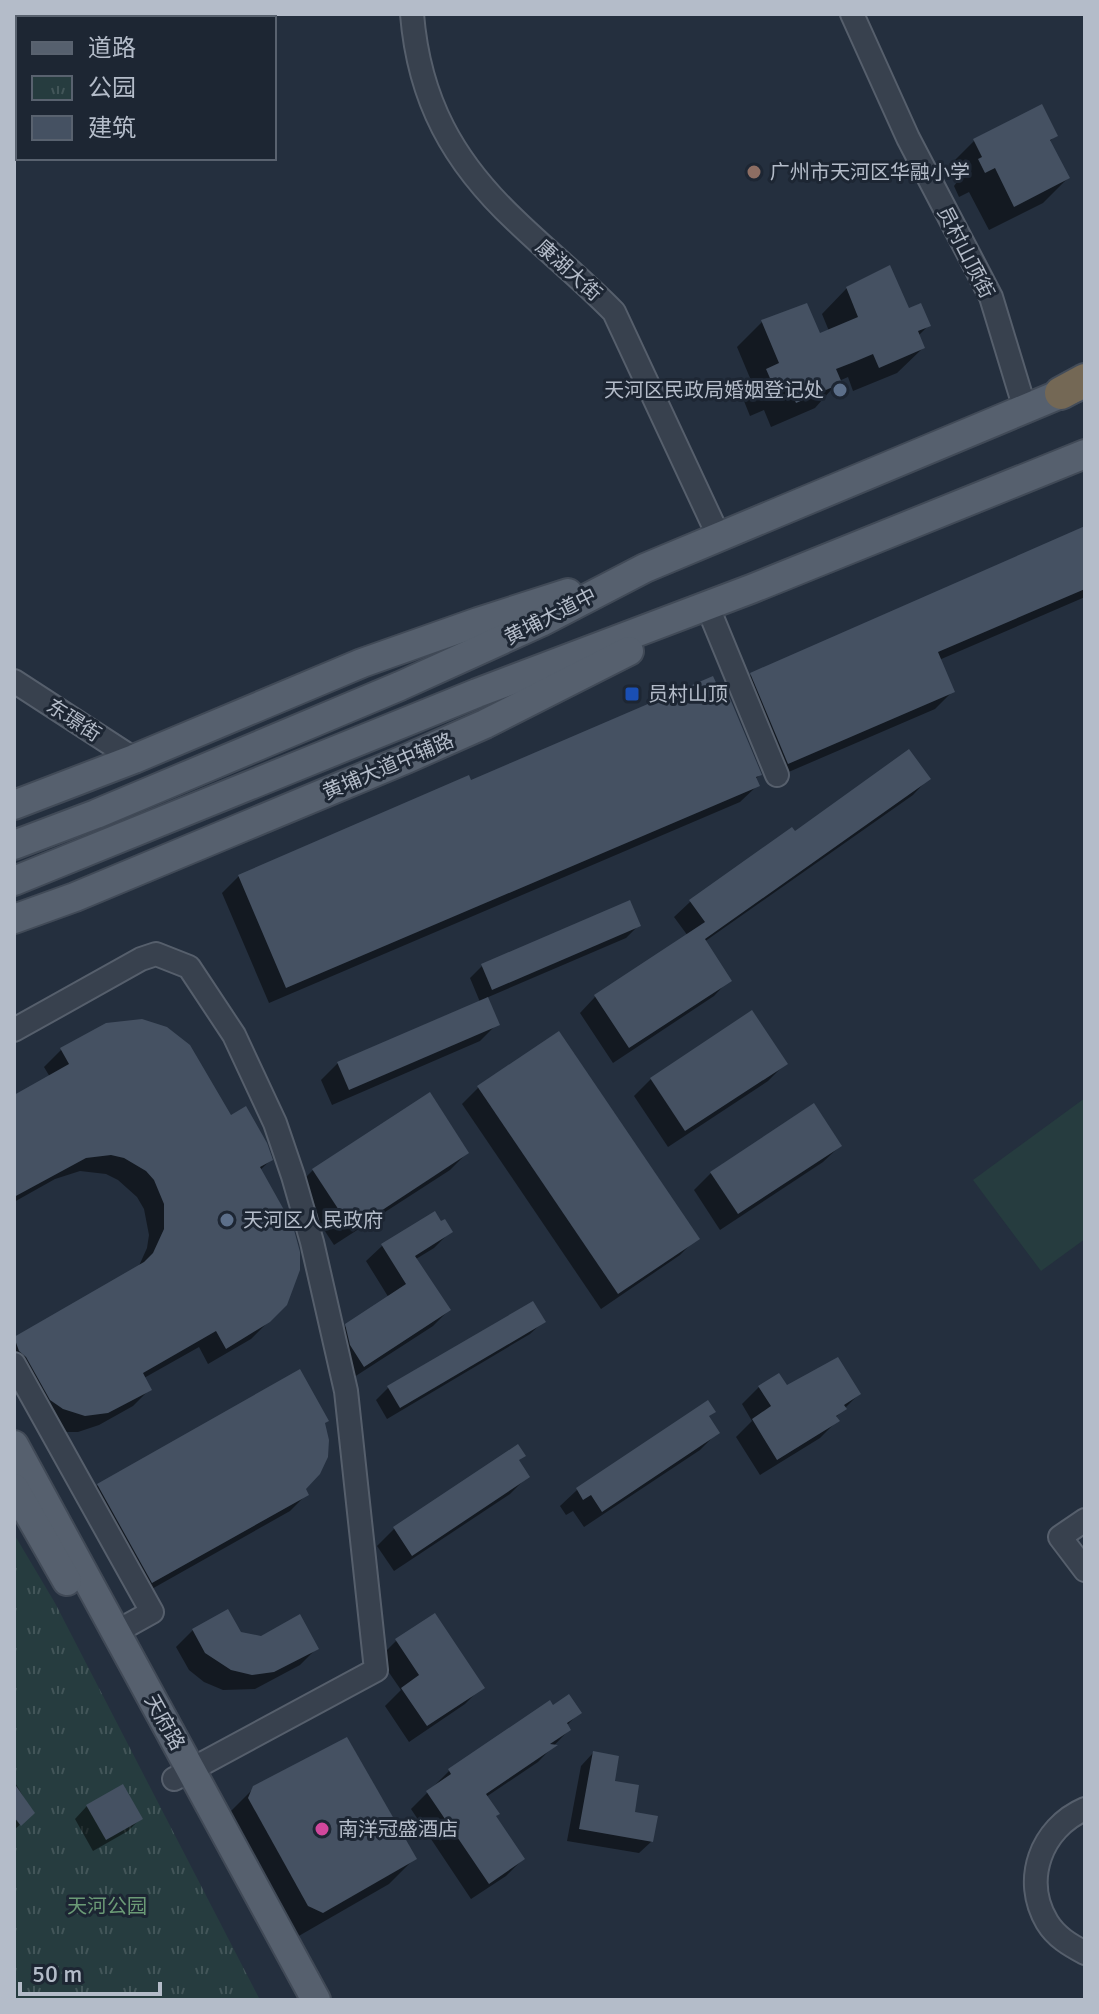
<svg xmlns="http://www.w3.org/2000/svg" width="1099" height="2014" viewBox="0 0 1099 2014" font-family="Signika,'Noto Sans SC',sans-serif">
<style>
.park{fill:url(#park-tufts)}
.garden{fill:#263c3f}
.shadow{fill:#0007}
.building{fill:#455162}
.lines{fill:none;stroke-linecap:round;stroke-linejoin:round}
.minor-casing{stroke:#565f6c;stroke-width:26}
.major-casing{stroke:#414a57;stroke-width:32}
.highway-casing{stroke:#434c59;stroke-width:36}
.minor{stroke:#38414e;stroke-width:22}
.major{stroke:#56606e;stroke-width:28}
.highway{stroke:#746855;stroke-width:32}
.education-dot{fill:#8d6e63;stroke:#1d2633;stroke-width:3}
.service-dot{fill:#5c6f8a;stroke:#1d2633;stroke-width:3}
.transit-dot{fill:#1a4fb4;stroke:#1d2633;stroke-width:3}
.hotel-dot{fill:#d1479c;stroke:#1d2633;stroke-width:3}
.labels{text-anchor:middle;stroke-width:6;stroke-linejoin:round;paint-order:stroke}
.poi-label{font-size:20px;fill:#b4bcc9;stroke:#1d2633;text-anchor:start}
.street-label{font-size:20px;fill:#b4bcc9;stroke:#1d2633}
.park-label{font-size:20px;fill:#6b9a76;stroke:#1d2633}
</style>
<defs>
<pattern id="park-tufts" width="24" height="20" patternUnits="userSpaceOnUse" patternTransform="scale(2)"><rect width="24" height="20" fill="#263c3f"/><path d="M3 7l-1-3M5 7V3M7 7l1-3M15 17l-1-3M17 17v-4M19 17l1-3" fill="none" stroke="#435659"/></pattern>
</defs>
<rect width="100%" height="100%" fill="#242f3e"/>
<path class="park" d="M14,1534L55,1603L260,2000H14Z"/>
<path class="garden" d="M1085,1098V1239L1041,1271L973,1180Z"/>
<g class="shadow">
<path d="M1056,135L1049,142L1068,178L1043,203L989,230L969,192L959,197L954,186L957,182L949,166L974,141Z"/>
<path d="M847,288L908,311L929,325L918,336L923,348L897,373L853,391L848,377L839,381L815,408L771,427L764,410L750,416L742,396L753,385L737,347L762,322L806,306L819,335L829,331L822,314Z"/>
<path d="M1085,529V597L939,660L952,692L935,709L770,780L734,692L751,675Z"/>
<path d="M760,775L755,779L758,785L740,802L269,1003L222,893L239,876Z"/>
<path d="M928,779L913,795L704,942L729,980L714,996L613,1063L580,1013L595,997L688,936L674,917L690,902L794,834Z"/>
<path d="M639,925L626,938L486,998L497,1024L480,1041L332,1105L321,1080L338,1063L480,1002L470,978L483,965Z"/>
<path d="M107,1025L230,1117L271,1160L260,1170L269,1321L251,1339L208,1364L199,1347L144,1378L150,1389L133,1406L99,1425L78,1432H67L45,1425L14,1382V1339L138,1268L147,1248L149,1235L144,1209L137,1197L118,1180L106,1174L80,1171L55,1179L14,1202V1097L50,1077L44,1067L61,1050Z"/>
<path d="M785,1064L768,1081L668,1147L634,1096L651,1079Z"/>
<path d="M479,1087L697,1238L680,1255L601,1309L462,1104Z"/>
<path d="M840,1146L823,1162L720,1230L694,1190L711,1173Z"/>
<path d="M467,1153L450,1170L334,1245L296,1187L313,1170Z"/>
<path d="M450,1232L434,1248L416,1259L449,1310L433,1326L348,1381L330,1342L346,1326L389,1298L366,1261L382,1246Z"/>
<path d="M543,1322L530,1334L387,1419L376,1400L388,1388Z"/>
<path d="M759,1387L786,1388L859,1394L835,1418L837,1421L820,1438L760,1475L736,1437L752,1421L742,1404Z"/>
<path d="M707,1418L717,1433L700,1450L584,1527L573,1511L566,1515L560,1506L577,1490Z"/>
<path d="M323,1424L303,1488L307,1494L290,1511L134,1599L81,1502L98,1485Z"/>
<path d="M517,1462L527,1477L510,1494L394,1571L377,1546L394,1529Z"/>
<path d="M193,1630L240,1634L317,1648L300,1665L255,1689L223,1690L204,1682L189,1670L176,1647Z"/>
<path d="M396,1641L482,1687L465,1704L409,1742L385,1706L401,1690L379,1658Z"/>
<path d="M553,1708L579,1713L566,1726L569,1730L538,1762L486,1797L494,1817L523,1859L506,1876L471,1899L411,1809L449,1771Z"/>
<path d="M593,1753L652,1841L639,1853L567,1841L581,1766Z"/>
<path d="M14,1781L33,1813L14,1830Z"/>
<path d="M254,1788L414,1859L389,1884L297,1937L228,1814Z"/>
<path d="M87,1806L140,1819L128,1831L93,1851L75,1819Z"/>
</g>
<g class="building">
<path d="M1042,104L1058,136L1050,140L1070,178L1014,207L995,168L985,173L978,159L982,157L973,139Z"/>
<path d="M890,265L909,308L921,303L931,326L918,331L925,348L879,368L873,354L854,362L836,369L842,383L796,403L789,386L776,392L766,369L779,363L761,320L807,303L820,333L858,317L846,287Z"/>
<path d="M1085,526V589L938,652L955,692L788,764L750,673Z"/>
<path d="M713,676L718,687L724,684L762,775L756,777L760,786L286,988L238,875L469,775L471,780Z"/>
<path d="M909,749L931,779L705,939L732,981L629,1048L594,995L705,922L689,900L792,827L795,831Z"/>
<path d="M630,900L641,926L492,990L481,964Z"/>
<path d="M488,997L500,1025L349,1090L337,1062Z"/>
<path d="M752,1010L788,1064L685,1131L650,1078Z"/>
<path d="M142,1019L167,1027L190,1045L231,1115L246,1106L267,1143L273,1160L260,1167L293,1226L300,1252V1270L287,1305L270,1322L226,1349L216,1331L143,1373L152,1390L108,1413L85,1416L63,1409L50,1400L26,1357L19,1351L14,1337L144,1262L153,1253L164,1229V1204L154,1180L146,1171L124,1158L111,1155L86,1158L14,1197V1095L69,1064L60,1048L106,1023Z"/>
<path d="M559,1031L700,1239L618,1294L477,1086Z"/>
<path d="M430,1092L469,1153L352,1230L312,1169Z"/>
<path d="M814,1103L842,1146L738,1214L710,1172Z"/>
<path d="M435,1211L441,1221L445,1219L453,1232L415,1256L451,1310L364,1367L350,1345L345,1324L406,1284L381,1244Z"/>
<path d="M533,1301L546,1322L400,1408L387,1386Z"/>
<path d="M838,1357L861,1394L844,1405L847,1409L836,1416L840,1421L777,1460L752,1419L771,1406L758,1386L779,1373L787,1385Z"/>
<path d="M300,1369L329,1421L325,1423L329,1440L328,1457L320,1474L306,1489L309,1495L152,1583L97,1484Z"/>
<path d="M708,1400L716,1412L709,1416L720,1433L602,1512L591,1495L583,1500L576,1488Z"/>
<path d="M518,1444L526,1456L519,1460L530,1477L412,1556L393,1527Z"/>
<path d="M228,1609L241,1632L261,1636L300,1614L319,1649L274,1672L252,1675L231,1670L205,1653L192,1629Z"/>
<path d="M435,1613L485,1688L427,1726L401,1688L419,1675L395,1639Z"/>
<path d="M569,1694L582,1713L567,1723L571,1730L550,1744L558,1745L486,1794L500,1814L496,1816L525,1859L489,1884L426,1791L451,1774L448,1769L550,1700L553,1705Z"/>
<path d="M347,1737L417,1859L323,1913L308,1906L248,1798L253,1786Z"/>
<path d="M593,1751L619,1756L615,1781L639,1785L635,1812L658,1816L653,1842L579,1829Z"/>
<path d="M14,1783L35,1813L21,1826L14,1817Z"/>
<path d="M123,1784L143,1819L106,1840L86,1805Z"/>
</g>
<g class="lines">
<g class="minor-casing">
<g id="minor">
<path d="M412,14C419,100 453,162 516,221C548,252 583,280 614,312L719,537"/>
<path d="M852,14L908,138L991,297L1025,409"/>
<path d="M709,610L777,775"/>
<path d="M14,681L134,759"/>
<path d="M14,1030L141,959L156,954L189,967L234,1035L275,1123L293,1176L312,1242L346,1391L376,1670L174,1779"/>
<path d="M14,1364L152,1612L116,1632"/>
<path d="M1085,1520L1060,1537L1085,1570"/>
<path d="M1085,1809C1041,1828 1022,1880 1047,1922C1056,1937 1070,1945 1085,1953"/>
</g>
</g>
<g class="major-casing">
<g id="major">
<path d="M14,805L134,759L362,663L478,622L568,593"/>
<path d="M14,845L96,814L400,686L541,622L645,568L1082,385"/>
<path d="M14,881L477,693L751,589L1085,454"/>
<path d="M14,919L75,897L406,759L485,724L629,651"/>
<path d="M14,1445L316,2000"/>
<path d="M14,1488L67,1581"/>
</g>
</g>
<g class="highway-casing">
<path id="highway" d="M1061,393L1085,380"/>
</g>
<use href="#minor" class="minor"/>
<use href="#major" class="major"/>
<use href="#highway" class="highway"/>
</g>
<circle class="education-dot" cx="754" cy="172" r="8"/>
<g class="service-dot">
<circle cx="840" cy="390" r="8"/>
<circle cx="227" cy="1220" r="8"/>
</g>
<rect class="transit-dot" x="624" y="686" width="16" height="16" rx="4"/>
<circle class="hotel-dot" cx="322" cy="1829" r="8"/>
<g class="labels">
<g class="poi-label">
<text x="770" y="179">广州市天河区华融小学</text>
<text x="824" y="397" text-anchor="end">天河区民政局婚姻登记处</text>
<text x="648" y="701">员村山顶</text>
<text x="243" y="1227">天河区人民政府</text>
<text x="338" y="1836">南洋冠盛酒店</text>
</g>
<g class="street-label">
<text transform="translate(966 252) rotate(63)" y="7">员村山顶街</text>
<text transform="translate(569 270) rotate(42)" y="7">康湖大街</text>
<text transform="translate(550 616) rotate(-27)" y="7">黄埔大道中</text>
<text transform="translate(74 720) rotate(33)" y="7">东璟街</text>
<text transform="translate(388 766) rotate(-23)" y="7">黄埔大道中辅路</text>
<text transform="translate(165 1722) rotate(61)" y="7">天府路</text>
</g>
<g class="park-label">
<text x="107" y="1913">天河公园</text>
</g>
</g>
<rect width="1099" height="2014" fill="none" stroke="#b4bcc9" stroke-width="32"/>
<rect x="16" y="16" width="260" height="144" fill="#1d2633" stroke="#59626f" stroke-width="2"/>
<rect x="32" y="42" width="40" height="12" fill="#56606e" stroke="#59626f" stroke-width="2"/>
<text x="88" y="56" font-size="24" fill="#b4bcc9">道路</text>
<rect x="32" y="76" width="40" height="24" fill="url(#park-tufts)" stroke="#59626f" stroke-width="2"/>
<text x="88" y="96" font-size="24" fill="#b4bcc9">公园</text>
<rect x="32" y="116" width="40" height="24" fill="#455162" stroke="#59626f" stroke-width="2"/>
<text x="88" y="136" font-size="24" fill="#b4bcc9">建筑</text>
<path d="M20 1982v12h140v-12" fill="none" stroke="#b4bcc9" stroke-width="4"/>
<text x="32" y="1982" font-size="24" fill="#b4bcc9" stroke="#1d2633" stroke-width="6" paint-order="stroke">50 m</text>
</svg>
